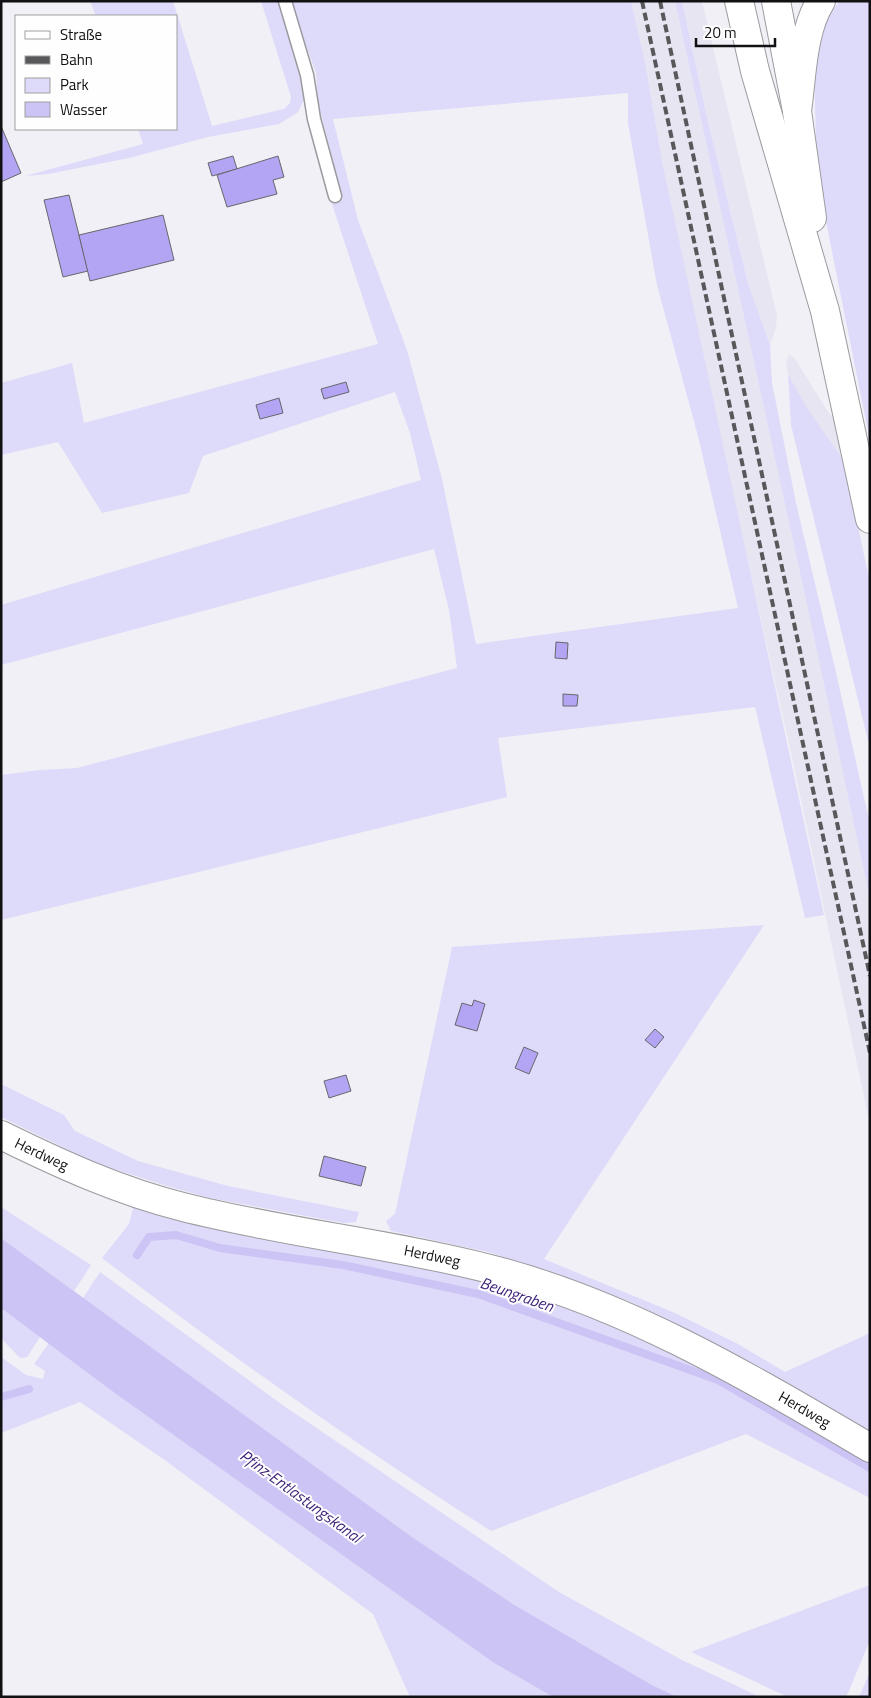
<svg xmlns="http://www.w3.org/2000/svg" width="871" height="1698" viewBox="0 0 871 1698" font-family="'Titillium Web',sans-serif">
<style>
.built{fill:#e7e5f2}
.green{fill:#dedaf9;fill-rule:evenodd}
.water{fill:#cbc4f4}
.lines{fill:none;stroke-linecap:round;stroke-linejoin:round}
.stream{stroke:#cbc4f4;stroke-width:8}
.building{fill:#b3a5f3;stroke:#67676c}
.service-casing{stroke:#9b9a9f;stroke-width:15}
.tertiary-casing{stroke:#9b9a9f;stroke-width:30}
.secondary-casing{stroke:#9b9a9f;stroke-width:30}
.trunk-casing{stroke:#9b9a9f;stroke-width:30}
.service{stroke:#fff;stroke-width:12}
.tertiary{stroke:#fff;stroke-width:28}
.secondary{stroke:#fff;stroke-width:28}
.trunk{stroke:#fff;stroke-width:28}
.rail{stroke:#58575a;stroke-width:4;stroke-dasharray:8 4;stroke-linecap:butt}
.labels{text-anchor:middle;stroke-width:4;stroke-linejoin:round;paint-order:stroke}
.street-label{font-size:15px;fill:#111012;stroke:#fefefe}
.water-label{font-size:16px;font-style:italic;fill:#3b1f76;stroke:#fefefe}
</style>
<rect width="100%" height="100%" fill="#f1f0f6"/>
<g class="built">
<path d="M631,1H675L809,614L870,899V1125L791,753L725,460L662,161L645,62Z"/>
<path d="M682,1H702L777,316L776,328L770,345L748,283L708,122Z"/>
<path d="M789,354L795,359L830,415L835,419L844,461L807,408L788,374L786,364Z"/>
</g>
<g class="green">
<path d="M90,1H173L212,126L284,109L290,103L291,97L261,1H278L303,86L305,98L298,112L279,124L208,137L129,158L48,174L25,176L143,144L138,129H176V16H96Z"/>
<path d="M290,1H631L645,62L662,161L824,915L805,918L755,707L498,738L507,797L1,920V775L40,770L77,768L457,668L449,610L434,549L1,665V605L421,480L410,433L395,392L203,456L189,493L102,513L58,442L1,455V383L72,363L84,423L378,344L330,198L341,194L318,102L316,73ZM628,93V123L657,285L698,436L738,608L476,644L442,479L407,350L358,220L333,119Z"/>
<path d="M675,1H682L708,122L748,283L770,345L772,383L796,503L834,664L870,824V899L809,614Z"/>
<path d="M840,1H870V441L817,177L814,68L824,21Z"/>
<path d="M788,374L807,408L844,461L870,583V749L791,425Z"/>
<path d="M764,925L544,1259L675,1313L738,1344L785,1372L870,1333V1431L763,1369L631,1302L553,1273L488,1252L391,1231L386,1221L395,1214L452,947Z"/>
<path d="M1,1084L64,1115L75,1131L138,1161L228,1186L359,1212L356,1222L344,1223L210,1198L167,1186L95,1163L1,1117Z"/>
<path d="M57,1176L527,1287L619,1323L870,1457V1498L746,1434L491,1531C358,1446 228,1354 102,1258L129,1224L133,1208Z"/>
<path d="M1,1207L91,1265L74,1291L1,1238Z"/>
<path d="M100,1272L284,1406L559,1592L682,1660L760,1697H677L652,1685L513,1604L412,1537L83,1298Z"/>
<path d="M1,1308L40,1337L27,1357L20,1358L1,1338Z"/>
<path d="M49,1343L116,1394L494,1663L553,1697H410L373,1614L166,1461L80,1402L1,1433V1357L26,1375L43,1379L45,1371L34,1364Z"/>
<path d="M870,1585V1640L848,1693L845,1697H788L691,1652Z"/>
<path d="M870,1672V1693L868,1697H859Z"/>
</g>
<path class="water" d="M1,1238L412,1537L513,1604L652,1685L677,1697H553L494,1663L116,1394L1,1308Z"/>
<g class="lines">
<g class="stream">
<path d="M137,1255L149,1237L176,1235L220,1248L343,1265L478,1294L718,1380L870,1468"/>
<path d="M1,1397L29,1389"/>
</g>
</g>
<g class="building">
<path d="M1,126L21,173L1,182Z"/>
<path d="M233,156L237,169L212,176L208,163Z"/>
<path d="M278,156L284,177L273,180L277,194L227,207L217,175Z"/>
<path d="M69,195L88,271L63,277L44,200Z"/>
<path d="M163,215L174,260L90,281L79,235Z"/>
<path d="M346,382L349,392L324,399L321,389Z"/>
<path d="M279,398L283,413L260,419L256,405Z"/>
<path d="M556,642L568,643L567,659L555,658Z"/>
<path d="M563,694L578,695L577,706H563Z"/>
<path d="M474,1000L485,1004L477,1031L455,1025L462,1003L472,1006Z"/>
<path d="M655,1029L664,1037L655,1048L645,1040Z"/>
<path d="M524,1047L538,1053L529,1074L515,1068Z"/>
<path d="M346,1075L351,1091L329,1098L324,1081Z"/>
<path d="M324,1156L366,1167L361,1186L319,1176Z"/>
</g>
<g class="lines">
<g class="service-casing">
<path id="service" d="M285,1L307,75L314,119L335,196"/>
</g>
<g class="tertiary-casing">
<g id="tertiary">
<path id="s1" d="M1,1135C60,1164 119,1191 183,1207C285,1233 389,1243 490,1269C627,1304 749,1377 870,1448"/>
</g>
</g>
<g class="secondary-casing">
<g id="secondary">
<path d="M739,1L755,71L825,311L870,519"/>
<path d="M776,1L797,111L812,218"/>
</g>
</g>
<g class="trunk-casing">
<path id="trunk" d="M797,111C802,77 802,31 821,1"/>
</g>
<use href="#service" class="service"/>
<use href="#tertiary" class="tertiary"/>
<use href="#secondary" class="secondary"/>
<use href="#trunk" class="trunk"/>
<g class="rail">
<path d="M642,1L870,1053"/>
<path d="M660,1L870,976"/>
</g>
</g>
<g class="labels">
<g class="street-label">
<text dy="5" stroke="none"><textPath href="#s1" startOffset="45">Herdweg</textPath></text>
<text dy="5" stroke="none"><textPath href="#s1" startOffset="450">Herdweg</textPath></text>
<text dy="5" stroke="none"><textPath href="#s1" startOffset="855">Herdweg</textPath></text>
</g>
<g class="water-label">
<text transform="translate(517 1294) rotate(19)" y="6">Beungraben</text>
<text transform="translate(301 1496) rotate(36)" y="6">Pfinz-Entlastungskanal</text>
</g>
</g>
<rect width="871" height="1698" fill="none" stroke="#111012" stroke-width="5"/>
<rect x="15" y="15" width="162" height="115" fill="#fefefe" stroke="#9f9fa0"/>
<rect x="25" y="31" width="25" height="8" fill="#ffffff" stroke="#9f9fa0"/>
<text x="60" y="40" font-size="15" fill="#111012">Straße</text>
<rect x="25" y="56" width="25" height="8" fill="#58575a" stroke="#9f9fa0"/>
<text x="60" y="65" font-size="15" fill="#111012">Bahn</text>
<rect x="25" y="78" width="25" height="15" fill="#dedaf9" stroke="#9f9fa0"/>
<text x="60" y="90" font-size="15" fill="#111012">Park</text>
<rect x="25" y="102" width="25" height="15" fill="#cbc4f4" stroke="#9f9fa0"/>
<text x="60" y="115" font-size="15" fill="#111012">Wasser</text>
<path d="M696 38v8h79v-8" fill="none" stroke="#111012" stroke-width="2.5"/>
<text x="704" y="38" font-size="15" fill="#111012" stroke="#fefefe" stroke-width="4" paint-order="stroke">20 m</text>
</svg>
